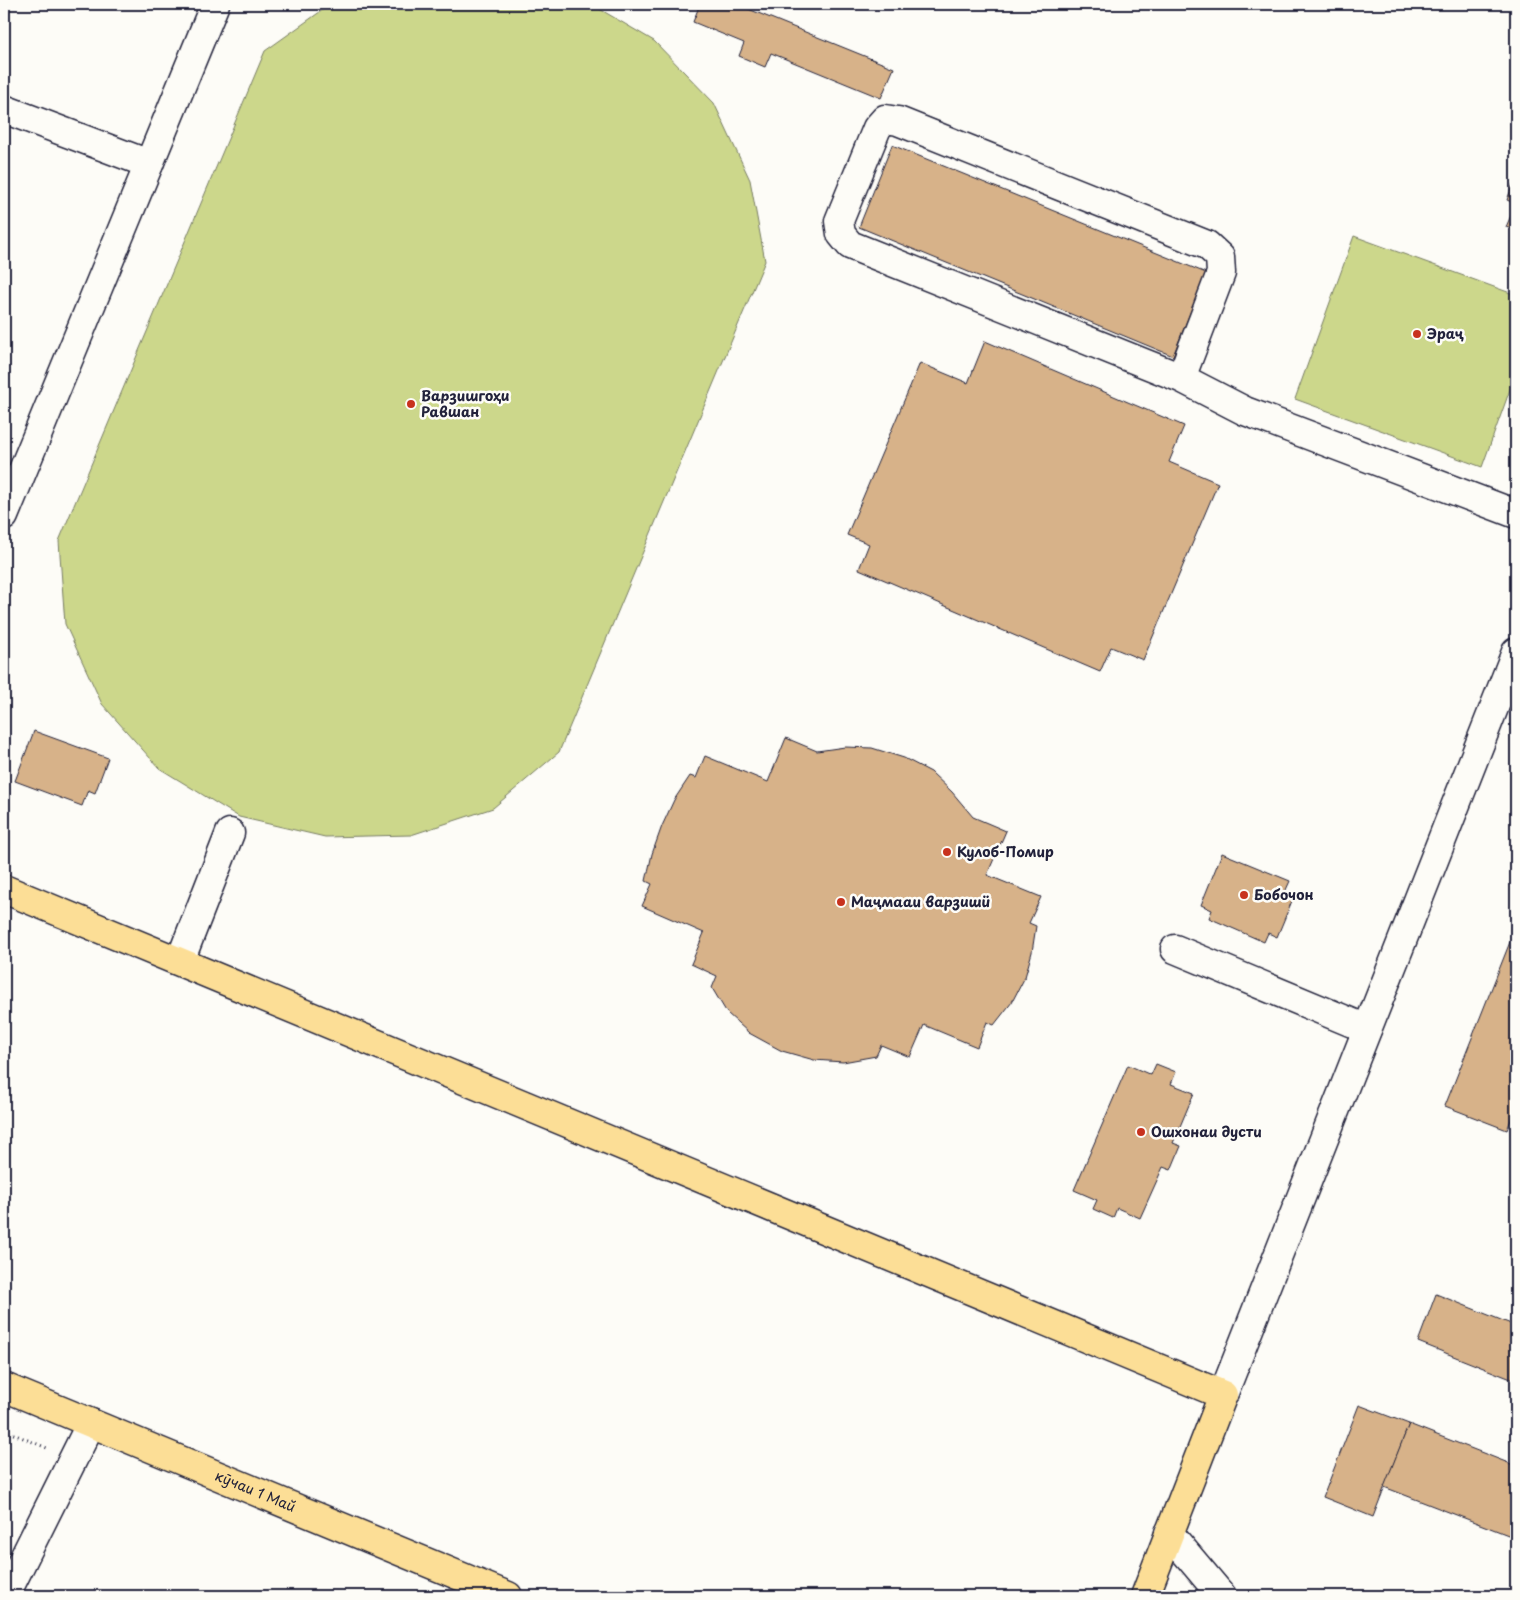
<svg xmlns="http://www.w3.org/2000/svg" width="1520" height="1600" viewBox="0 0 1520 1600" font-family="'Playpen Sans',sans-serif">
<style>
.green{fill:#ccd78b;stroke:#777c63}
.building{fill:#d7b289;stroke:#22223b}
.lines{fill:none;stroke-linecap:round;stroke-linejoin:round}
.minor-casing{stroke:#22223b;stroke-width:31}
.major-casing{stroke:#22223b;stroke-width:31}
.path{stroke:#22223b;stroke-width:3;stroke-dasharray:1 4;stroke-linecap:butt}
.minor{stroke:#fdfcf7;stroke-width:28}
.major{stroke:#fcde96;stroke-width:28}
.poi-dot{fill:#c8321e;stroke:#fdfcf7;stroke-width:2}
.labels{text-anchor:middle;stroke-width:5;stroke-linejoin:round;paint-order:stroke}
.poi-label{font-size:14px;font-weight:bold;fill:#22223b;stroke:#fdfcf7;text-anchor:start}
.street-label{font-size:14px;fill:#22223b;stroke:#fdfcf7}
</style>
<rect width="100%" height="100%" fill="#fdfcf7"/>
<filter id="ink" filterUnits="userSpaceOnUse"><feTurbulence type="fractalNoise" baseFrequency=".02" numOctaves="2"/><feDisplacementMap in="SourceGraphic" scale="10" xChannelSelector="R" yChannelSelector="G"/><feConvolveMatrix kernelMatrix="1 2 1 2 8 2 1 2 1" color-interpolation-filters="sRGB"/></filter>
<g filter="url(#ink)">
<g class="green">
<path d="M331,4H591L654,41L714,103L750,180L765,261L559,752L493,808L411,835L325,837L239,817L159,768L102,704L65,624L59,541L265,51Z"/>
<path d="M1354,236L1516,295V373L1482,467L1295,399Z"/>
</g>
<g class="building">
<path d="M700,4H736L894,68L881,98L771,53L765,67L739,56L744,43L693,22Z"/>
<path d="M892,145L1206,273L1173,356L859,227Z"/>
<path d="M1516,176V231L1506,227L1516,204L1507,200Z"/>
<path d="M985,341L1184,426L1169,462L1218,483L1143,660L1111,647L1100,672L859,569L869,544L847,535L920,363L968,383Z"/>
<path d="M34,731L108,758L95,793L88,790L82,806L15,781Z"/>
<path d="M786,738L817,751L845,747L872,748L904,758L931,772L952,792L973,817L1006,831L987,875L1041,897L1029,923L1036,926L1032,952L1025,977L1012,1002L994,1025L987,1022L977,1047L924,1025L910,1057L881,1045L876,1056L843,1062L814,1060L782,1051L749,1033L727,1013L712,988L717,976L691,964L704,933L642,906L652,884L646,881L652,854L662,826L674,800L690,776L696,778L705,756L768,782Z"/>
<path d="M1222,853L1290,881L1285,892L1294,896L1277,937L1268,933L1264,942L1209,918L1212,910L1201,905Z"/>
<path d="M1510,942L1516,944V1107L1507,1130L1445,1106Z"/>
<path d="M1156,1064L1176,1072L1171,1084L1194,1093L1173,1143L1181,1146L1171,1170L1163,1167L1140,1218L1117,1208L1113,1218L1093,1209L1097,1200L1074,1190L1128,1065L1151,1075Z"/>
<path d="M1436,1294L1516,1326V1381L1418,1342Z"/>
<path d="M1359,1405L1409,1424L1373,1517L1323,1497Z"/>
<path d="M1409,1424L1516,1466V1538L1384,1487Z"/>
</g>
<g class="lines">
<g class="minor-casing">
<g id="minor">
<path d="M4,109L149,164"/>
<path d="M1181,378L1221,273L1220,257L1207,245L898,121L885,119L877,128L839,221L841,234L850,245L1181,378L1245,411L1516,514"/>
<path d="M4,516L215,4"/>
<path d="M1175,949L1367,1029"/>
<path d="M180,961L230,833"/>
<path d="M1223,1395L1516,652"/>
<path d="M1169,1533L1222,1596"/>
<path d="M5,1596L91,1423"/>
</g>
</g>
<g class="major-casing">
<g id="major">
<path d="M4,889L1223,1395L1145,1596"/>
<path id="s1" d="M4,1387L508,1596"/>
</g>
</g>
<path class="path" d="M4,1430L47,1448"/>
<use href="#minor" class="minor"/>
<use href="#major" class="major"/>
</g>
</g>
<g class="poi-dot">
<circle cx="1417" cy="334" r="5"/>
<circle cx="411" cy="404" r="5"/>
<circle cx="947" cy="852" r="5"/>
<circle cx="1244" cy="895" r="5"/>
<circle cx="841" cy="902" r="5"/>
<circle cx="1141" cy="1132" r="5"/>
</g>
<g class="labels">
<g class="poi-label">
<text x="1427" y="339">Эраҷ</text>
<text x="421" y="401">Варзишгоҳи<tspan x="421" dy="16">Равшан</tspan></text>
<text x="957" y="857">Кулоб-Помир</text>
<text x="1254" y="900">Бобочон</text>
<text x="851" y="907">Маҷмааи варзишӣ</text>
<text x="1151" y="1137">Ошхонаи дусти</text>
</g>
<g class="street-label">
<text dy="5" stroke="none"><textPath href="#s1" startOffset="272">кӯчаи 1 Май</textPath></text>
</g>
</g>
<rect width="1520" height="1600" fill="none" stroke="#fdfcf7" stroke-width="20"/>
<rect x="10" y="10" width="1500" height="1580" fill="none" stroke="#22223b" stroke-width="2" filter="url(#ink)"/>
</svg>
